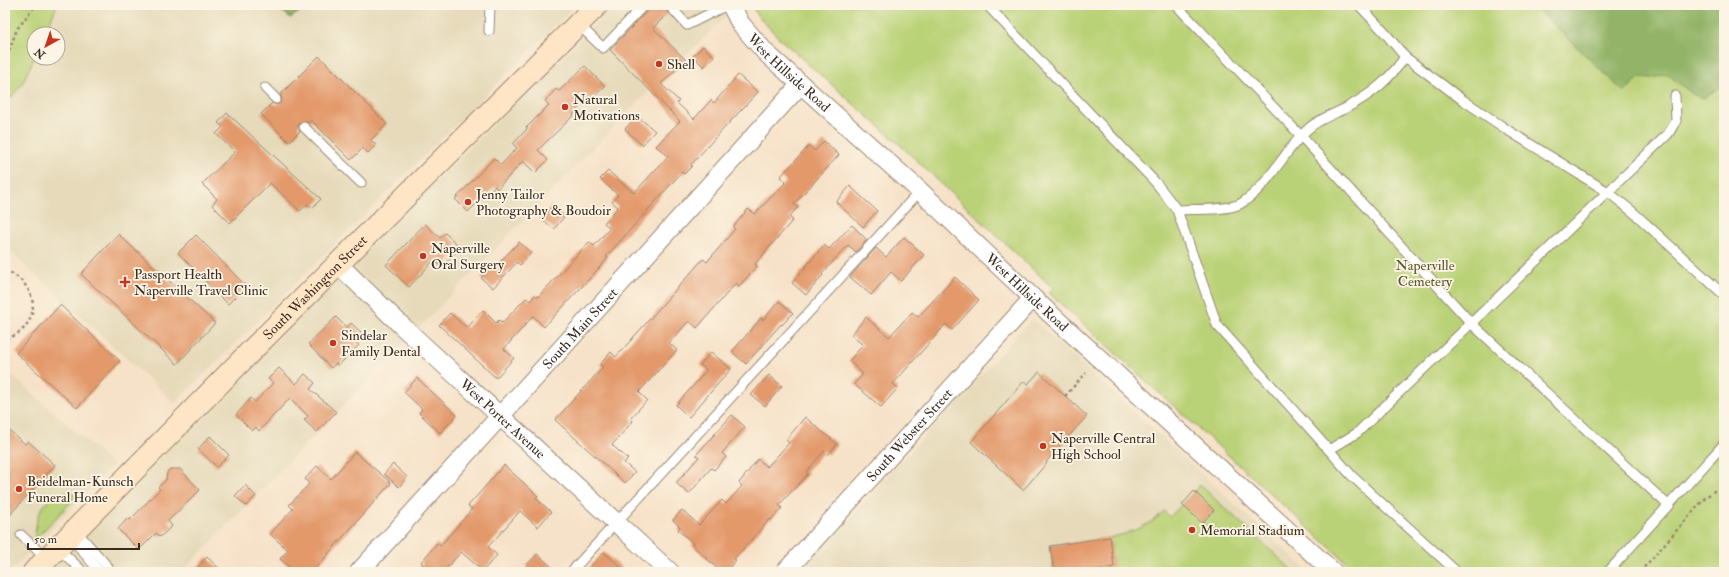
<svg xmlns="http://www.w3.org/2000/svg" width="1729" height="577" viewBox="0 0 1729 577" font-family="'IM FELL Double Pica',serif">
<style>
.built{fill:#e6daba}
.green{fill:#bad277;stroke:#7a7e4a}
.forest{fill:#93b468;stroke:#676f43}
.building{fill:#e3996b}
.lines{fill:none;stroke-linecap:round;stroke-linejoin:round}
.lane-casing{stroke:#988673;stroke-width:11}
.street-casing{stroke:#988673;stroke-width:20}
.secondary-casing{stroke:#988673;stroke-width:24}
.path{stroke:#988673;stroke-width:2.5;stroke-dasharray:3 3;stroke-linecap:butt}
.lane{stroke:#fff;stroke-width:9}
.street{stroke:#fff;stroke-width:18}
.secondary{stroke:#fee5c5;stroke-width:22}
.poi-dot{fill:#c8321e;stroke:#fcf5e5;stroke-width:1.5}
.labels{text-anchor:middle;stroke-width:3.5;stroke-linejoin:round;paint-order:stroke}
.poi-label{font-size:14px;fill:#3b2a1e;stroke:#fcf5e5;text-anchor:start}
.street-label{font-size:14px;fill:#3b2a1e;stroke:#fcf5e5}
.park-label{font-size:14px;fill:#5b5434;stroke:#fcf5e5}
</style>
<rect width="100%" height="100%" fill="#fcf5e5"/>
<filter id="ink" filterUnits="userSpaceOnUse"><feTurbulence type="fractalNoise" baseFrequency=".025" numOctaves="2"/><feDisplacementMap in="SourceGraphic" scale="8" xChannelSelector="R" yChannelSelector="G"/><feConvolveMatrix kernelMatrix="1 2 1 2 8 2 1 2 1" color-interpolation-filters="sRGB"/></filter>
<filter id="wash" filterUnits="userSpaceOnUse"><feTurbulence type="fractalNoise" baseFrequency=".012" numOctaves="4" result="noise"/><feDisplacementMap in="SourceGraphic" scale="16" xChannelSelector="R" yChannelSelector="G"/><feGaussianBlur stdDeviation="0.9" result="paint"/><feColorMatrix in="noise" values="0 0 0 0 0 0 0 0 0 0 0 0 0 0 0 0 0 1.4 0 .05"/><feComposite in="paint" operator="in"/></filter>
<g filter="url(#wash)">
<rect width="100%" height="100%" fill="#f6e2c8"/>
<g class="built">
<path d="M57,5H276L290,18L310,5H576L175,403L5,247V105L22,84L34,58H58V34H45Z"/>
<path d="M613,5H720L728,18L725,17L639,101L182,572H47L344,271L575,45Z"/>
<path d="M1032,319L1309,572H800Z"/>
<path d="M5,369L113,465L10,572H5Z"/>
</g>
<g class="green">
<path d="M12,5H57L45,34H34V58L22,84L5,105V19Z"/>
<path d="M752,5H1724V572H1357L1049,293L1053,288L899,144L781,40L757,15Z"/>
<path d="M1200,485L1294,572H1054L1050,546C1087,541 1137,540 1164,511L1170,517Z"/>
<path d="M63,493H70L77,496L35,539C35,518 41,500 63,493Z"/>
</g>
<g class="forest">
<path d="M276,5H310L290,18Z"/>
<path d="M1533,5H1724V85L1703,98L1694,95L1667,74L1652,78H1639L1624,92Z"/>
</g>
<g id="blocks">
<g class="building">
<path d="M653,5H662L668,13L653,28L686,60L661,84L679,101L677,103L694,119L711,100L714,103L738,75L758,92L715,138L691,165L692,166L684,174L682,172L654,203L606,257L608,258L591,277L544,327L533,316L504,349L514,358L496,378L439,325L450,313L467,328L483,310L496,323L499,320L502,323L526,298L530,301L535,295L538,297L589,242L594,246L610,228L604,223L618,207L612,202L618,195L600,179L608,171L634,193L668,156L656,146L680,121L610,50Z"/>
<path d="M703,46L714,56L704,67L693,56Z"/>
<path d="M319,56L387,124L371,140L376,145L368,153L363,148L351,160L311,120L308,123L305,121L300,123L298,126L300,131L289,142L261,114L272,103L277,105L280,103L282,98L280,95Z"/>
<path d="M585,66L605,86L591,99L589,97L573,114L574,115L538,150L548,160L535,173L523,161L497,189L495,186L468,212L455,199L494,158L501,165L517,148L513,144L527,129L526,128L549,105L545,101L556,89L559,91Z"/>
<path d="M227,113L321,199L312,208L308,204L300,211L270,183L230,223L212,205L217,199L202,184L235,152L216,134L223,127L218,123Z"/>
<path d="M637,116L655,131L642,145L625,129Z"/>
<path d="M824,141L839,155L794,204L798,207L789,217L793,220L755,264L757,266L739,286L736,283L697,328L689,321L669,343L677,350L639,392L647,400L631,418L633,421L612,445L628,459L624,463L635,472L625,483L555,420L603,367L600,364L611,352L616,357L703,259L707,262L735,229L733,227L748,209L755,214L786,182L780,177L809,146L815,151Z"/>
<path d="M850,186L877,211L863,227L836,202Z"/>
<path d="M552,206L564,217L554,229L541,218Z"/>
<path d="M425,224L440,238L445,233L457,244L452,250L455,253L442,267L434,260L409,287L386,265Z"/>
<path d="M852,225L867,240L856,252L848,245L822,274L823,275L806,295L792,283L824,245L829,249Z"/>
<path d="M118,234L215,323L177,364L81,274Z"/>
<path d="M196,235L246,286L228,304L178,253Z"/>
<path d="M904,237L924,255L901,281L891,272L871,295L850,277L876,248L886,257Z"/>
<path d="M519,242L531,253L520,265L517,262L493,288L481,278L493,265L495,267Z"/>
<path d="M955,277L979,300L952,330L946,324L893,384L898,388L881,407L854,384L863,374L849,361L863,345L851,335L866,317L889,337L912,312L918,317Z"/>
<path d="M779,301L793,313L782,325L781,324L746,364L732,352L761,318L763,320Z"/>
<path d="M60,305L120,361L77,408L16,353Z"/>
<path d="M336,317L347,328L351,323L363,334L355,342L359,345L338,366L336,363L331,368L308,344Z"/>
<path d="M711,352L731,369L689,417L676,405L707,370L700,365Z"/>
<path d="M279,368L296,384L305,374L315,383L310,389L336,412L317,432L304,420L308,416L290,398L259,431L256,427L252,431L236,415L251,398L255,402L273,383L268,379Z"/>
<path d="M1039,372L1087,416L1046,462L1047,463L1023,490L971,442L1024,381L1028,384Z"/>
<path d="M769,375L782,386L765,406L751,395Z"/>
<path d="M417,378L457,415L440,433L419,413L422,409L404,392Z"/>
<path d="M732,415L745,427L722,453L726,457L714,470L711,468L689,494L676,483L699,457L696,455Z"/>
<path d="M805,417L837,444L828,455L824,451L806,472L808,474L779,505L782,508L771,520L770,519L734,559L736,560L725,572H721L692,545L693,543L678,530L680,527L673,520L682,510L699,525L722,500L726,504L742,486L739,483L758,459L767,467L789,443L786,440Z"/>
<path d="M5,427L25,444L28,441L55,465L5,520Z"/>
<path d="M210,436L229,455L217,467L198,449Z"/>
<path d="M355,452L391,483L312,572H295L280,559L288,550L270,534L293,509L289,505L309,484L305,479L317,466L331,479Z"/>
<path d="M393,464L407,477L399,487L384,474Z"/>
<path d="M504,465L538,496L536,498L551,512L538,527L520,511L488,547L497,555L483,571L461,552L443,572H416L423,564L421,562L437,543L440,546L472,509L468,506Z"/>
<path d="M170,469H180L200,490L168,521L172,526L160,537L156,533L139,550L118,529L128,518L130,520L160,489L158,487L166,480L167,473Z"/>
<path d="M245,485L256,496L246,506L235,496Z"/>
<path d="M1194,491L1214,510L1202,523L1182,505Z"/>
<path d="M1110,537L1114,567L1096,570V572H1054L1050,546Z"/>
<path d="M604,552L626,572H585Z"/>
<path d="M537,554L558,572H532L526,566Z"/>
<path d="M207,557L223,572H193Z"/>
</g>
</g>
</g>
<g filter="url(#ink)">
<use href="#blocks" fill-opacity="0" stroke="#988673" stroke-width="1"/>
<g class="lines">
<g class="lane-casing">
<g id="lane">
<path d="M669,5L687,25L727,5"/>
<path d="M987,5L1157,184L1177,210L1217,325L1329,450L1357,433L1668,134L1676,121L1675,96"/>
<path d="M1176,5L1301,136L1472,324L1669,506"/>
<path d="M1359,5L1386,34L1405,57L1460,98L1509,131L1608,192L1633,212L1724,295"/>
<path d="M578,24L603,48L644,5"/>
<path d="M489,31L490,5"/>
<path d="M265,88L276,99"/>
<path d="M304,127L361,183"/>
<path d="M1177,210C1193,209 1226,211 1240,204C1270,186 1283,151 1309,128C1319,119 1334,114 1346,108C1372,94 1388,81 1405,57"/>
<path d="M1329,450L1352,476L1457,572"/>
<path d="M76,531L108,567"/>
<path d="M21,535L47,559"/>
<path d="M70,536L100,572"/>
<path d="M58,548L80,569V572"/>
<path d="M571,572L920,191"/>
<path d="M1608,572L1724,444"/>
</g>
</g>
<g class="street-casing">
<g id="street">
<path id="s1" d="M731,5L740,23L766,53L920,191L1033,298L1333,572"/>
<path id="s2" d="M338,264L401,325L670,572"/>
<path id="s3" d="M359,572L801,84"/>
<path id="s4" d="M785,572L1033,298"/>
</g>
</g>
<g class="secondary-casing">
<g id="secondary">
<path id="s5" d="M34,572L253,349L597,5"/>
</g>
</g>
<g class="path">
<path d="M5,62L17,29L36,5"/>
<path d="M5,270C29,280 43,306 24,328C19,333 12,338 5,338"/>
<path d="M1065,396L1086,373"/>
<path d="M1724,489L1722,492L1724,498"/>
<path d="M1640,572L1706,497L1714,491L1722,492"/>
</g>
<use href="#lane" class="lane"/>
<use href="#street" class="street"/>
<use href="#secondary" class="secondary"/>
</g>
</g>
<g class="poi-dot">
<circle cx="659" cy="64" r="4"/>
<circle cx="565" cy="107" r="4"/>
<circle cx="468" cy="202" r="4"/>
<circle cx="423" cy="256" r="4"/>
<path d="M123 276h4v4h4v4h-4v4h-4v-4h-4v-4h4z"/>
<circle cx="333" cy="343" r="4"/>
<circle cx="1043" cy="446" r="4"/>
<circle cx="19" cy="489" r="4"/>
<circle cx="1192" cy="530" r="4"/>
</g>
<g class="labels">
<g class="poi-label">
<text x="667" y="69">Shell</text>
<text x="573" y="104">Natural<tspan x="573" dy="16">Motivations</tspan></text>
<text x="476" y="199">Jenny Tailor<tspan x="476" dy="16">Photography &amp; Boudoir</tspan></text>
<text x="431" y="253">Naperville<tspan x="431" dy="16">Oral Surgery</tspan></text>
<text x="134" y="279">Passport Health<tspan x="134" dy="16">Naperville Travel Clinic</tspan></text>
<text x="341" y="340">Sindelar<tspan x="341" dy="16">Family Dental</tspan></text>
<text x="1051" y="443">Naperville Central<tspan x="1051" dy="16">High School</tspan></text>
<text x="27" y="486">Beidelman-Kunsch<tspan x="27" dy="16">Funeral Home</tspan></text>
<text x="1200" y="535">Memorial Stadium</text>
</g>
<g class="street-label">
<text dy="5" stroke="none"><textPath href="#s1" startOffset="90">West Hillside Road</textPath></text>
<text dy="5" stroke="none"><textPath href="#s5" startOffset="400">South Washington Street</textPath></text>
<text dy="5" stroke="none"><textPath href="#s1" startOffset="414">West Hillside Road</textPath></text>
<text dy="5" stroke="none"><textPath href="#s3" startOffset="329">South Main Street</textPath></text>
<text dy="5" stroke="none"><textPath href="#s2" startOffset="226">West Porter Avenue</textPath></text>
<text dy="5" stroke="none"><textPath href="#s4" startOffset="185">South Webster Street</textPath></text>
</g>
<g class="park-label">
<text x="1425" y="270">Naperville<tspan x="1425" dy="16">Cemetery</tspan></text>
</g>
</g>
<rect width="1729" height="577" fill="none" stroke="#fcf5e5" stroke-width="20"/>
<g transform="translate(46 46) rotate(220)"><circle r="19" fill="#fcf5e5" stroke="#afa495"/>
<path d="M0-3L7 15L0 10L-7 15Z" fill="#c8321e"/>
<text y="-6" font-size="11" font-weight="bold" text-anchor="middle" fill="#3b2a1e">N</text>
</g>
<path d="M28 543v6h111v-6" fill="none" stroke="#3b2a1e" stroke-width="2"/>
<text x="34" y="543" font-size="12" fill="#3b2a1e" stroke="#fcf5e5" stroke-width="3" paint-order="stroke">50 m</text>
</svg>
